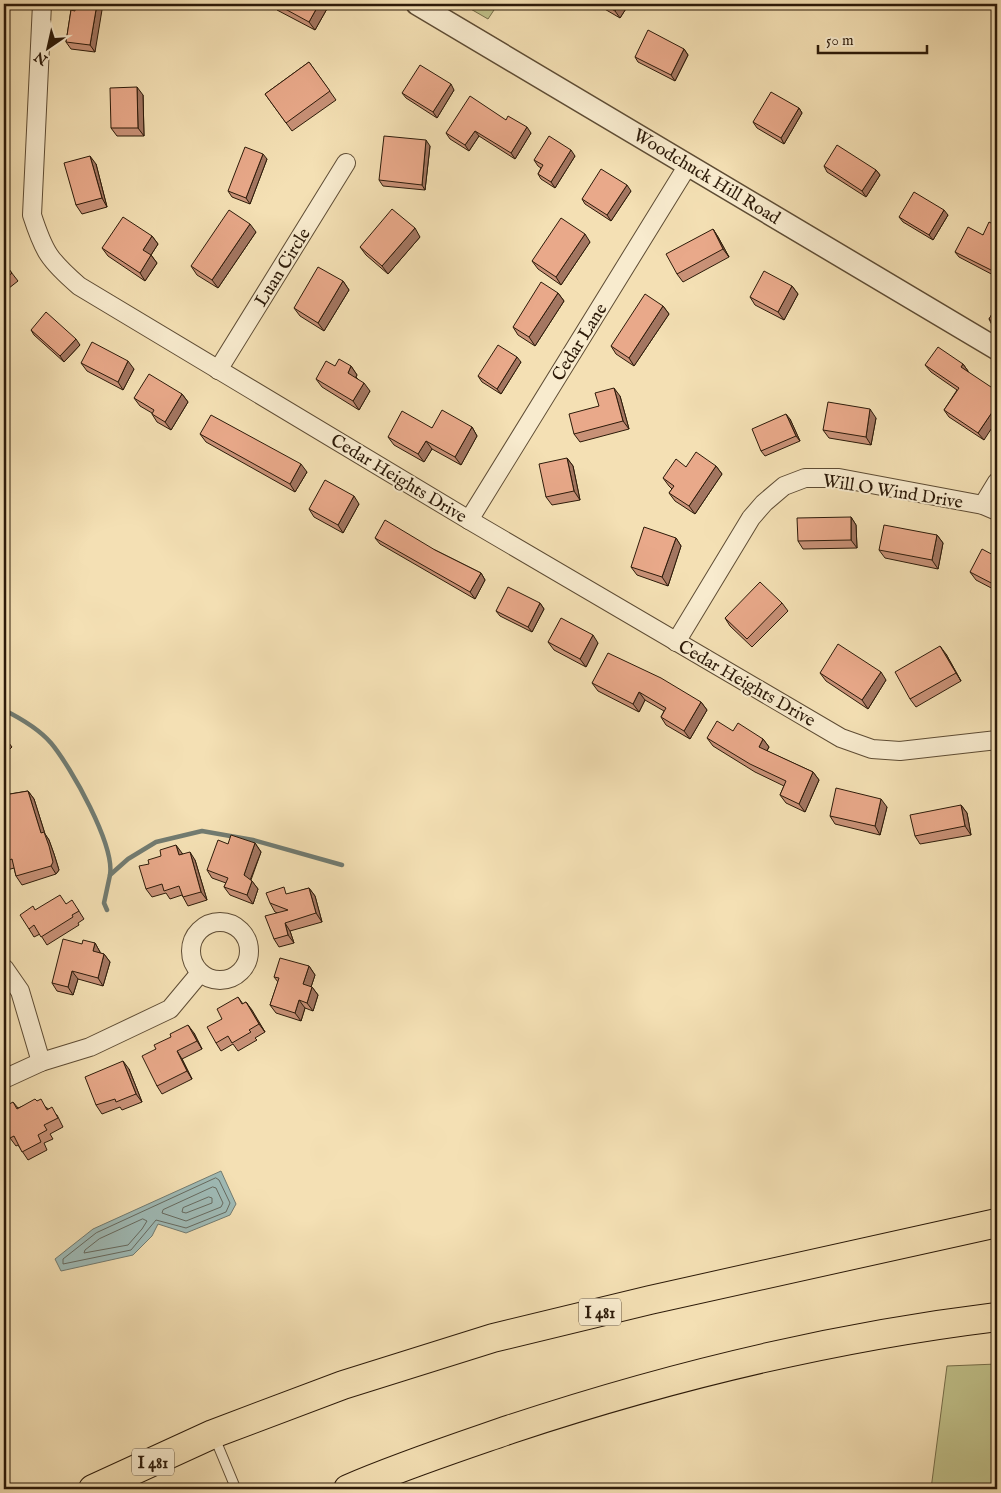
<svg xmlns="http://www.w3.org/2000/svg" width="1001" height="1493" viewBox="0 0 1001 1493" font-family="'IM FELL English',serif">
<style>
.green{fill:#c0c18a;stroke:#766e4a}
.water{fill:#9fbbb7;stroke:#717b71}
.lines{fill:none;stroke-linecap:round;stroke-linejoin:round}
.shore{stroke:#666a60;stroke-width:1}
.stream{stroke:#717b71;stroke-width:4.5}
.service-casing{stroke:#5e4c34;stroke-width:11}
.minor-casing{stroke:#5e4c34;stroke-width:20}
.tertiary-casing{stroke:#5e4c34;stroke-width:24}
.motorway-casing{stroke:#2c1a09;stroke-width:30}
.service{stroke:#f8ebce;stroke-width:9}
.minor{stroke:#f8ebce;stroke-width:18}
.tertiary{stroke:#f8ebce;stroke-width:21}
.motorway{stroke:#f4e0b4;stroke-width:28}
.wall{fill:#c89177;stroke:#2c1a09}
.shaded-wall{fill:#a37661;stroke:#2c1a09}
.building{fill:#e9a98a;stroke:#2c1a09}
.labels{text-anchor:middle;stroke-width:4;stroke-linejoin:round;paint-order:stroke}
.shield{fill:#f8ebce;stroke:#695944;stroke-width:1}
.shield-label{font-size:16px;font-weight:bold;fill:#2c1a09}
.street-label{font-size:18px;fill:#2c1a09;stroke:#f8ebce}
</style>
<rect width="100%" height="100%" fill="#f4e0b4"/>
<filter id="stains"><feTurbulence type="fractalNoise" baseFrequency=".004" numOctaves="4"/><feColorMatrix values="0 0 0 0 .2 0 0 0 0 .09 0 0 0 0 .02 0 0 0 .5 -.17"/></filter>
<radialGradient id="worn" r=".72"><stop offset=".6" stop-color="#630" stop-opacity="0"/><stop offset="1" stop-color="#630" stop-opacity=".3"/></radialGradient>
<g class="green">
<path d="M462,4H498L488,19Z"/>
<path d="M997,1364V1489H931L947,1366Z"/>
</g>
<path class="water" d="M221,1171L236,1204L230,1215L186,1233L158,1224L152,1236L133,1255L61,1271L55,1259L93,1229Z"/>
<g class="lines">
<g class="shore">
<path d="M216,1178L219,1180L230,1203L226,1212L186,1228L156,1220L131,1250L63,1264V1259L96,1233Z"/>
<path d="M213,1187L216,1188L223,1203L221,1207L186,1221L162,1213L163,1210Z"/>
<path d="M209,1197L212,1198V1203L186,1213L182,1212L183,1208Z"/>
<path d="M143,1219L147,1221L142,1229L128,1245L84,1253L85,1250L99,1239Z"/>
</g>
<g class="stream">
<path d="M4,710C20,718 39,729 51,743C71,767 115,845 110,875"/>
<path d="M107,910L104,903L110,875L128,859L156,842L202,831L253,840L342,865"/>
</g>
<g class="service-casing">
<path id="service" d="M214,1436L236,1489"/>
</g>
<g class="minor-casing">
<g id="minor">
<path d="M42,4L32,215C44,252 49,260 79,286L469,520L841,738L872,749L900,751L997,740"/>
<path d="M218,370L346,163"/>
<path d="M983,505L997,482"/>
<path d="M469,520L688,165"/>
<path d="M676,642L751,518L764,503L784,486L805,478H839L983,505L997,511"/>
<circle cx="220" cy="951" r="29"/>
<path d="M4,968L20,991L41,1062"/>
<path d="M4,1079L41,1062L90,1047L170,1009L200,973"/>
</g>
</g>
<g class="tertiary-casing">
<path id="tertiary" d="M417,4L997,349"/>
</g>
<g class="motorway-casing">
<g id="motorway">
<path d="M93,1489L213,1434L343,1385L493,1338L650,1300L997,1223"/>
<path d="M348,1489C401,1466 456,1448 511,1429C668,1377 833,1337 997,1317"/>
</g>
</g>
<use href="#service" class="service"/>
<use href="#minor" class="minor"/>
<use href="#tertiary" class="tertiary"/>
<use href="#motorway" class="motorway"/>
</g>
<g class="wall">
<path d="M273,4H325L328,7L315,30L277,10Z"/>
<path d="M596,4H629L620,18Z"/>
<path d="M71,10L95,52L71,49L66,42Z"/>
<path d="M684,49L688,55L675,81L638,62L635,57Z"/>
<path d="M309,62L336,100L292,131L265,94Z"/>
<path d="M454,90L437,118L406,98L402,93Z"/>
<path d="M143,95L144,136H117L111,128Z"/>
<path d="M799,108L802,113L784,144L757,128L753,122Z"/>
<path d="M506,120L531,133L515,159L479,136L469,151L450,139L446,133Z"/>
<path d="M430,146L425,190L383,186L379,180Z"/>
<path d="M575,156L555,188L541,179L538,174L541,168L538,166L534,160Z"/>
<path d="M267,159L250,204L232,197L228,191Z"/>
<path d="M96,164L107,207L82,214L76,205Z"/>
<path d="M824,166L876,170L880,175L866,197L827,172Z"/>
<path d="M631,191L611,221L585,204L582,199Z"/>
<path d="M948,215L933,240L903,222L899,217Z"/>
<path d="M997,226V277L959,257L955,252Z"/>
<path d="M713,229L718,237L729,257L683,282L677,274Z"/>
<path d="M256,232L218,288L197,275L191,266Z"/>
<path d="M152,236L158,244L151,255L157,263L145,281L108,256L102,248Z"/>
<path d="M420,237L388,274L366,255L360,247Z"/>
<path d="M590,242L561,285L538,269L532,261Z"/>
<path d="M4,263L18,281L4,292Z"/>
<path d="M343,281L349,290L324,331L300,316L294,308Z"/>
<path d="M792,286L798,294L784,320L755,305L750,297Z"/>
<path d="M558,293L564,301L535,346L518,335L513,327Z"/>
<path d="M663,306L669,314L634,366L616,354L611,346Z"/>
<path d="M997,306V328L992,325L989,319Z"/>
<path d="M31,330L80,345L64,362L34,335Z"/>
<path d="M521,362L501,394L482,382L478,376Z"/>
<path d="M81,363L134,369L123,390L87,371Z"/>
<path d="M963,364L968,371L984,440L949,417L944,410L957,390L931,372L925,365Z"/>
<path d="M335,366H351L357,375L356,377L370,391L359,410L322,387L316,379Z"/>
<path d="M182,394L188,402L171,430L157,422L152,414V413L140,406L134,398Z"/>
<path d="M620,396L629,429L580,442L574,434L599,406Z"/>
<path d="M876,418L871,445L829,438L823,430Z"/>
<path d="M790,419L800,441L765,456L761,451Z"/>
<path d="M472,427L477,436L461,465L432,449L424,462L394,445L388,437L432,428Z"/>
<path d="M200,434L307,472L295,492L206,442Z"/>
<path d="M567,458L573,466L580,500L552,505L546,497Z"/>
<path d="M716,466L722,474L695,514L675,501L669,493L672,489L669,486L663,478L686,467Z"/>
<path d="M359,504L343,533L314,517L309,509Z"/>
<path d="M851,517L856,525L857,548L803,549L798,541Z"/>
<path d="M937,535L943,543L938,569L885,558L879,550Z"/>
<path d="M375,538L435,550L481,573L485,580L475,599L380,544Z"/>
<path d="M676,538L681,546L668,586L637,575L631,567Z"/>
<path d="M997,557V591L976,580L970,572Z"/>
<path d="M540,603L544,609L532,632L500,616L496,611Z"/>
<path d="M782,603L788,611L752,647L730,626L725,618Z"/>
<path d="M548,642L598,643L586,667L554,650Z"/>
<path d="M946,654L961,681L916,707L910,699Z"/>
<path d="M820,673L886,680L868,709L826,681Z"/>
<path d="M592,683L701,702L707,710L690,739L666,725L661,717L664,711L645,700L639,712L598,691Z"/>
<path d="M4,725L9,733L5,738L12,747L4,755Z"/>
<path d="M733,731L763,739L769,747L767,751L813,772L819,780L805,812L786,803L780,795L784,786L755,772L713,746L707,738Z"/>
<path d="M28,791L34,799L45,834L49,840L54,854L59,870L56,874L22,885L16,876L14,868L4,871V795Z"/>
<path d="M961,805L967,813L971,835L920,844L915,836Z"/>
<path d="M887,807L880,835L835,824L830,816Z"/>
<path d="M255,843L261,852L251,880L258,889L253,904L230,895L224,887L226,883L212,878L207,870L228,844Z"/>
<path d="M182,853L183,854L195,860L207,900L188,906L182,895L170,899L166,893L152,897L146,889Z"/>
<path d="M309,888L315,896L322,922L290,931L294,943L279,947L274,939L278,913L275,912L270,903L289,894Z"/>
<path d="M66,904L77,908L84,919L78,923L79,925L47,945L40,934L34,937L29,929L36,910Z"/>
<path d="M95,943L100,952V953L104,954L110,962L103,986L78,979L73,995L57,991L52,983L82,944Z"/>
<path d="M309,966L315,975L311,987H312L318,995L313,1011L305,1008L301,1021L276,1013L270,1005L278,982L274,977Z"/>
<path d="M238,997L243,1004L246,1002L265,1032L255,1038L257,1040L238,1051L233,1044L221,1051L216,1043L222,1019Z"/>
<path d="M194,1033L202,1049L182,1059L192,1079L162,1094L157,1086L156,1049Z"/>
<path d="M129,1069L142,1102L122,1110L120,1107L102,1114L96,1105Z"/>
<path d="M37,1101L57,1115L63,1127L50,1134L53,1139L44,1143L47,1150L28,1160L18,1145L16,1146L10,1138L13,1102L18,1108Z"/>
</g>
<g class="shaded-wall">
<path d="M97,4H103L95,52L90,45Z"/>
<path d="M319,4H325L328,7L315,30L309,22Z"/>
<path d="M620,4H629L620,18L615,11Z"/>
<path d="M684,49L688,55L675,81L671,75Z"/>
<path d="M451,84L454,90L437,118L433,112Z"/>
<path d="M137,87L143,95L144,136L138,128Z"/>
<path d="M799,108L802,113L784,144L781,138Z"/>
<path d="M527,127L531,133L515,159L511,153Z"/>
<path d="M475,131L479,136L469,151L465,145Z"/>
<path d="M426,140L430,146L425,190L422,185Z"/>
<path d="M571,150L575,156L555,188L551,182Z"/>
<path d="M263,154L267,159L250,204L246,198Z"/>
<path d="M90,156L96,164L107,207L102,198Z"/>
<path d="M876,170L880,175L866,197L862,191Z"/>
<path d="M627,185L631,191L611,221L607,215Z"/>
<path d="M944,210L948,215L933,240L929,235Z"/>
<path d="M250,224L256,232L218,288L212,280Z"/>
<path d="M415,228L420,237L388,274L382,266Z"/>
<path d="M713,229L718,237L729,257L723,249Z"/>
<path d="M585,234L590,242L561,285L556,277Z"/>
<path d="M152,236L158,244L149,258L143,250Z"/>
<path d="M151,255L157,263L145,281L140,273Z"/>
<path d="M343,281L349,290L324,331L318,323Z"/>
<path d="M792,286L798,294L784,320L778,312Z"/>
<path d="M558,293L564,301L535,346L529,337Z"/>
<path d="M663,306L669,314L634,366L629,358Z"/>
<path d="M76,339L80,345L64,362L60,356Z"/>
<path d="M517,357L521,362L501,394L497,389Z"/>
<path d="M128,361L134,369L123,390L118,382Z"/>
<path d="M963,364L968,371L966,375L961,367Z"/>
<path d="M351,366L357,375L353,381L348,373Z"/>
<path d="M364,383L370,391L359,410L353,401Z"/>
<path d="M614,388L620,396L629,429L623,421Z"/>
<path d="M182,394L188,402L171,430L165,422Z"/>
<path d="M997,405V420L984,440L978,433Z"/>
<path d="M870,409L876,418L871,445L866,437Z"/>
<path d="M786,414L790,419L800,441L796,436Z"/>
<path d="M472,427L477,436L461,465L455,457Z"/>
<path d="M426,441L432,449L424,462L418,454Z"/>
<path d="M567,458L573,466L580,500L574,491Z"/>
<path d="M301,464L307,472L295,492L290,484Z"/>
<path d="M716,466L722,474L695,514L689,506Z"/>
<path d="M354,496L359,504L343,533L338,525Z"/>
<path d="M851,517L856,525L857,548L851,540Z"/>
<path d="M937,535L943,543L938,569L932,560Z"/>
<path d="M676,538L681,546L668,586L662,577Z"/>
<path d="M481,573L485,580L475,599L470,592Z"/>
<path d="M540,603L544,609L532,632L528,627Z"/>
<path d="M593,635L598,643L586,667L580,659Z"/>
<path d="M940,646L946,654L961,681L956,673Z"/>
<path d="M881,672L886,680L868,709L862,700Z"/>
<path d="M639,692L645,700L639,712L633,704Z"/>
<path d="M701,702L707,710L690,739L684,731Z"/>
<path d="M763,739L769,747L764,755L759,747Z"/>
<path d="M813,772L819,780L805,812L799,804Z"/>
<path d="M28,791L34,799L45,834L49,840L54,854L59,870L56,874L51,866Z"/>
<path d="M881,799L887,807L880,835L875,826Z"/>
<path d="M961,805L967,813L971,835L965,826Z"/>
<path d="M255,843L261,852L249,883L244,875Z"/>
<path d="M176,845L182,853L185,863L179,855Z"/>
<path d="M190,852L195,860L207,900L201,892Z"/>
<path d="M252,881L258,889L253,904L247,895Z"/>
<path d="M309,888L315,896L322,922L316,913Z"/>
<path d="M285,923L290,931L294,943L288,935Z"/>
<path d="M95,943L100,952L98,959L93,951Z"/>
<path d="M104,954L110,962L103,986L98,978Z"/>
<path d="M309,966L315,975L309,993L303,984Z"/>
<path d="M72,971L78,979L73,995L68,987Z"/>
<path d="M312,987L318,995L313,1011L307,1003Z"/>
<path d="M299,1000L305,1008L301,1021L295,1013Z"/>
<path d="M246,1002L252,1010L265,1032L259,1024Z"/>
<path d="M188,1025L194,1033L202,1049L197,1041Z"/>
<path d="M177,1051L182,1059L192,1079L187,1071Z"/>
<path d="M123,1061L129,1069L142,1102L136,1094Z"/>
</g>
<g class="building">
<path d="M75,4H97L90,45L66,42L71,10L75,11Z"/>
<path d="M276,4H319L309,22Z"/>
<path d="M603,4H620L615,11Z"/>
<path d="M648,30L684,49L671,75L635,57Z"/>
<path d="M309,62L330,91L286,123L265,94Z"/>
<path d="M420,65L451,84L433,112L402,93Z"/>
<path d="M137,87L138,128H111L110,88Z"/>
<path d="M771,92L799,108L781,138L753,122Z"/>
<path d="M470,96L506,120L508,116L527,127L511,153L475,131L465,145L446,133Z"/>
<path d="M384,136L426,140L422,185L379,180Z"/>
<path d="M549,136L571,150L551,182L538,174L543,165L534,160Z"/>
<path d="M837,145L876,170L862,191L824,166Z"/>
<path d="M245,147L263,154L246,198L228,191Z"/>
<path d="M90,156L102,198L76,205L64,163Z"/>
<path d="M601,169L627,185L607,215L582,199Z"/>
<path d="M914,192L944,210L929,235L899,217Z"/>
<path d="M392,209L415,228L382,266L360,247Z"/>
<path d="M229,210L250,224L212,280L191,266Z"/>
<path d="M123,217L152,236L143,250L151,255L140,273L102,248Z"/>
<path d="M561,218L585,234L556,277L532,261Z"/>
<path d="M989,222L997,226V248L996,250H997V273L955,252L968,227L983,235Z"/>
<path d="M713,229L723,249L677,274L666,254Z"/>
<path d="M4,263L12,273L4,280Z"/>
<path d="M318,267L343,281L318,323L294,308Z"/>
<path d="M764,271L792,286L778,312L750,297Z"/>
<path d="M541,282L558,293L529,337L513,327Z"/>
<path d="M645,294L663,306L629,358L611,346Z"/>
<path d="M997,306V325L989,319Z"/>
<path d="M46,312L76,339L60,356L31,330Z"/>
<path d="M92,342L128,361L118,382L81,363Z"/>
<path d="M498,345L517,357L497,389L478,376Z"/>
<path d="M938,347L963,364L961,367L997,391V405L978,433L944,410L959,388L925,365Z"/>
<path d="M339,359L351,366L348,373L364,383L353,401L316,379L326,361L335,366Z"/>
<path d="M149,374L182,394L165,422L152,414L154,410L134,398Z"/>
<path d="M614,388L623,421L574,434L569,414L599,406L595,393Z"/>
<path d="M828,402L870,409L866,437L823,430Z"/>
<path d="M442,410L472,427L455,457L426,441L418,454L388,437L402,411L432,428Z"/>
<path d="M786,414L796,436L761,451L752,429Z"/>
<path d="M211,415L301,464L290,484L200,434Z"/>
<path d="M696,452L716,466L689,506L669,493L674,486L663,478L676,459L686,467Z"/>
<path d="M567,458L574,491L546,497L539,464Z"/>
<path d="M325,480L354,496L338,525L309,509Z"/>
<path d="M851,517V540L798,541L797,518Z"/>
<path d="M385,520L435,550L481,573L470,592L375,538Z"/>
<path d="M884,525L937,535L932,560L879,550Z"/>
<path d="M644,527L676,538L662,577L631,567Z"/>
<path d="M982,549L997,557V586L970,572Z"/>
<path d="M760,582L782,603L747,639L725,618Z"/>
<path d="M508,587L540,603L528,627L496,611Z"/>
<path d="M561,618L593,635L580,659L548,642Z"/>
<path d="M838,644L881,672L862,700L820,673Z"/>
<path d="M940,646L956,673L910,699L895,672Z"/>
<path d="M608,653L661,678L701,702L684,731L661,717L666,708L639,692L633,704L592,683Z"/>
<path d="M717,721L733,731L738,723L763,739L759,747L813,772L799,804L780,795L786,781L750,764L707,738Z"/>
<path d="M993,779H997V802H994Z"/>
<path d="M836,788L881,799L875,826L830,816Z"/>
<path d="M28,791L41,833L44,832L49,846L53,862L51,866L16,876L12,859L4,862V795Z"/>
<path d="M961,805L965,826L915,836L910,815Z"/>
<path d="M231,835L255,843L244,875L252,881L247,895L224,887L228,878L207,870L218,840L228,844Z"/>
<path d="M176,845L179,855L190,852L201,892L183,897L179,886L164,891L162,884L146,889L139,866L149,864L148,860L161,856L160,850Z"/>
<path d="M284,887L286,894L309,888L316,913L285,923L288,935L274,939L265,916L288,910L270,903L266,893Z"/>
<path d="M60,895L66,904L72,900L79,911L72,915L73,917L41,937L34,925L29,929L20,915L33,906L35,910Z"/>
<path d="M63,939L82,944L83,940L95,943L93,951L104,954L98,978L72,971L68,987L52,983Z"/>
<path d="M280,958L309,966L303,984L312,987L307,1003L299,1000L295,1013L270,1005L279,978L274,977Z"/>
<path d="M238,997L242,1004L246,1002L259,1024L249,1030L251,1032L232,1043L228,1036L216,1043L207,1027L222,1019L217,1009Z"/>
<path d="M188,1025L197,1041L177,1051L187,1071L157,1086L142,1056L156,1049L154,1045L171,1037L170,1034Z"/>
<path d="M123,1061L136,1094L116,1102L115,1099L96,1105L85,1077Z"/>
<path d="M35,1099L37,1101L41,1099L47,1110L52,1107L58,1118L44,1125L47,1130L38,1135L41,1142L22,1152L14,1136L10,1138L4,1126V1107L13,1102L17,1109Z"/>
</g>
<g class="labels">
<g class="shield">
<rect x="579" y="1298.5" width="42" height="27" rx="4"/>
<rect x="132" y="1448.5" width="42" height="27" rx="4"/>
</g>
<g class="shield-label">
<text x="600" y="1318">I 481</text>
<text x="153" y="1468">I 481</text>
</g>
<g class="street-label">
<text transform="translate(707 176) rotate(31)" y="6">Woodchuck Hill Road</text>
<text transform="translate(282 267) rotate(-58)" y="6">Luan Circle</text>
<text transform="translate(579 342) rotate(-58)" y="6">Cedar Lane</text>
<text transform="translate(399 478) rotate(31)" y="6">Cedar Heights Drive</text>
<text transform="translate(893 491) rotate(9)" y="6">Will O Wind Drive</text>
<text transform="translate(747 683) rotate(30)" y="6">Cedar Heights Drive</text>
</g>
</g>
<rect width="1001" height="1493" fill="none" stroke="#f4e0b4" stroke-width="20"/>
<rect x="5" y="5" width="991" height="1483" fill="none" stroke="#2c1a09" stroke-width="2.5"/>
<rect x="10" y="10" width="981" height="1473" fill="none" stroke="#2c1a09"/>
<g transform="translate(48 48) rotate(214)" stroke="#f8ebce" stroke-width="4" paint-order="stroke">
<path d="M0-4L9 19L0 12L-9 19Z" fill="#2c1a09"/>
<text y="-8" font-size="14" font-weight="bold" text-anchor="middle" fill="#2c1a09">N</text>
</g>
<path d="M818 45v8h109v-8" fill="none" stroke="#2c1a09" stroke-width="2.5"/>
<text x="826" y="45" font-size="15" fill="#2c1a09" stroke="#f8ebce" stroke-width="4" paint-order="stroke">50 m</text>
<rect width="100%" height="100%" filter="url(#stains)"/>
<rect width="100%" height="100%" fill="url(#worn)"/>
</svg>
